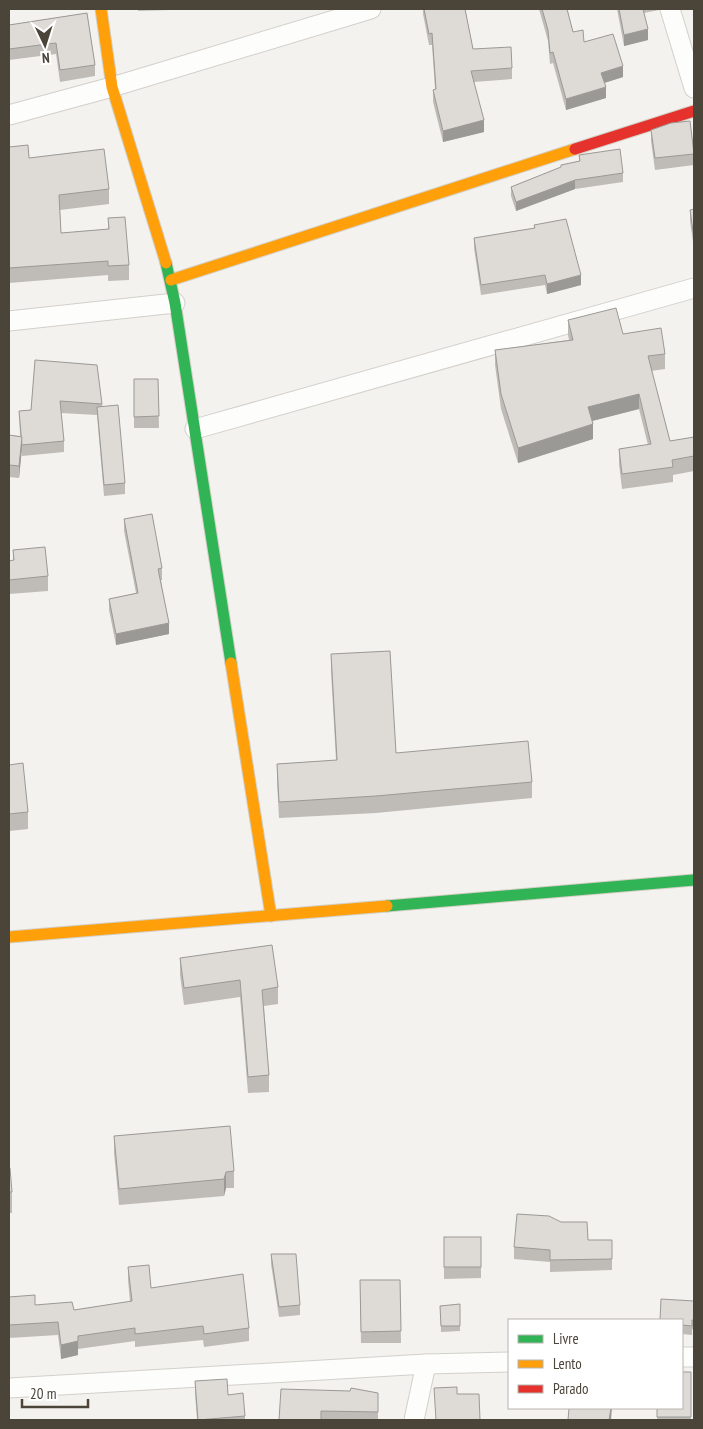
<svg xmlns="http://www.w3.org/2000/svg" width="703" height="1429" viewBox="0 0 703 1429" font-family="'PT Sans Narrow',sans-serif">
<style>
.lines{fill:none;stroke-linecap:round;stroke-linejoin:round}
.street-casing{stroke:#d2d0cb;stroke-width:21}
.fast-casing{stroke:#d3cfc5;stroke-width:13}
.slow-casing{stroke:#d3cfc5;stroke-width:13}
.jam-casing{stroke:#d3cfc5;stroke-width:13}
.street{stroke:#fdfdfc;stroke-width:19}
.fast{stroke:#30b455;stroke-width:11}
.slow{stroke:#ff9f0a;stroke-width:11}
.jam{stroke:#e5322d;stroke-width:11}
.wall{fill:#bfbcb8}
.shaded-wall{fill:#9b9996}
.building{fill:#dedbd6;stroke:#9b9996}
</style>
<rect width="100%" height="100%" fill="#f4f2ee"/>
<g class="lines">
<g class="street-casing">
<g id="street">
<path d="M670,9L694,88"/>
<path d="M9,115L112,87L371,9"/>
<path d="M9,321L175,303"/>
<path d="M195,429L694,288"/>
<path d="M682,1357H694"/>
<path d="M9,1388L426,1364L509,1362"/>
<path d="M414,1420L426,1364"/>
</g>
</g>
<g class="fast-casing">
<g id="fast">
<path d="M166,263L175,303L231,663"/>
<path d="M387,906L694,880"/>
</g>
</g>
<g class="slow-casing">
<g id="slow">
<path d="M101,9L112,87L166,263"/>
<path d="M171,280L575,149"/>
<path d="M231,663L271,916"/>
<path d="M9,937L387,906"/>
</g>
</g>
<g class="jam-casing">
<path id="jam" d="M575,149L694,111"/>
</g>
<use href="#street" class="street"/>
<use href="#fast" class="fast"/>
<use href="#slow" class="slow"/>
<use href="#jam" class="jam"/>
</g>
<g class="wall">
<path d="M138,9H171V10L138,11Z"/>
<path d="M423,9H465L473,49L512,68V79L474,82L484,132L443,142L433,102V90L435,89L432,45H429L423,14Z"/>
<path d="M539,9H567L573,32L623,77L604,83L606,98L566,110L553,63L550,64L548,41Z"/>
<path d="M617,9H659V10L644,13L648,40L624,46Z"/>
<path d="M87,13L95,65V76L60,82L56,54L9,60V25Z"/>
<path d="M651,130L694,154V165L655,170L651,141Z"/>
<path d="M9,147L29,158L109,189V204L60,210L61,233L108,229V218L129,265V280L108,281V275L9,283Z"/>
<path d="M579,155L623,173V182L575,189L516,211L511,196V187L561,168V165L579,161Z"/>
<path d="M694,209V249L690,221V210Z"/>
<path d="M534,225L581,285L547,294L545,285L481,295L474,248V238L534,228Z"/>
<path d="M568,320L623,334L665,354V369L651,371L670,441L694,437V471L673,475V482L622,489L619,464V449L648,445L639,409L592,421L593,439L518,463L501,409L495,365V350L569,340L568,335Z"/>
<path d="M35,360L102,404L125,483V494L104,496L97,415L61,413L64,441V452L22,456V448L19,478L9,477V435L20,436L19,411L31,410Z"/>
<path d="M134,379H158L159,428H134Z"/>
<path d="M124,519L162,568V580H161L169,634L116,645L109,610V599L136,593L124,531Z"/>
<path d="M13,550L48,576V591L9,594V561L13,560Z"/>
<path d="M331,654L396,753L532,782V798L376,813L279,818L277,781V764L336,760L331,671Z"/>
<path d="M9,765L28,812V829L9,831Z"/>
<path d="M180,958L278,987V1004L264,1006L269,1075V1092L248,1093L240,997L184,1005L180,975Z"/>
<path d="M114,1136L234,1171V1188H226L224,1196L119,1205L114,1153Z"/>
<path d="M9,1168L12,1192V1213H9Z"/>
<path d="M444,1237L481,1267V1278L444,1279Z"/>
<path d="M588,1240H612V1270L550,1272V1262L514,1259V1247Z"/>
<path d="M271,1254L300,1305V1315L279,1317L271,1264Z"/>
<path d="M128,1267L151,1288L249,1328V1341L204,1347L203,1340L135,1347V1341L78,1349V1355L61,1359L58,1335L9,1338V1297L35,1305L74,1310L130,1302L128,1280Z"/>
<path d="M360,1280H400L401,1343H361Z"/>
<path d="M694,1301V1330L692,1329V1335L682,1334V1320Z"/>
<path d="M460,1304V1331L441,1332L440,1306Z"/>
<path d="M691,1372V1420H657V1408Z"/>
<path d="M195,1381L228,1395L245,1416V1420H197L195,1393Z"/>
<path d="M378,1393V1420H279Z"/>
</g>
<g class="shaded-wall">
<path d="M648,29V40L624,46V35Z"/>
<path d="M623,66V77L601,84V73Z"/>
<path d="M606,87V98L566,110V99Z"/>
<path d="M484,120V132L443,142V131Z"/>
<path d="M575,180V189L516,211V202Z"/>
<path d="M581,275V285L547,294V284Z"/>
<path d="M639,394V409L588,422V407Z"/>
<path d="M593,424V439L518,463V448Z"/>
<path d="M22,437V448L19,478V466Z"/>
<path d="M169,623V634L116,645V634Z"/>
<path d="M226,1172V1188L224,1196V1179Z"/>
<path d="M78,1341V1355L61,1359V1345Z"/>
<path d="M611,1408H612L611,1420H609Z"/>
</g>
<g class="building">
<path d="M424,9H465L473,49L511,47L512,68L471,71L484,120L443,131L433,90L436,89L432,33L429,34Z"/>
<path d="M542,9H567L573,32L583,30L584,42L613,34L623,66L601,73L606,87L566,99L553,52L550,53L548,30Z"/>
<path d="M619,9H643L648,29L624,35Z"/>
<path d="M87,13L95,65L60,70L56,43L9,49V25Z"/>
<path d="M690,121L694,154L655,158L651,130L671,123Z"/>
<path d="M28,145L29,158L104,149L109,189L59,195L61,233L109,229L108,218L125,217L129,265L108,266V261L9,268V147Z"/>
<path d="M620,149L623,173L575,180L516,202L511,187L561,167V165L580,161L579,155Z"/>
<path d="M694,209V238L690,210Z"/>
<path d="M566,219L581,275L547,284L545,275L481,285L474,238L535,228L534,225Z"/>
<path d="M616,308L623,334L661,328L665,354L648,356L670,441L694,437V456L672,460L673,467L622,474L619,449L651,444L639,394L588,407L593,424L518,448L501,394L495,350L573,340L568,320Z"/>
<path d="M35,360L97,365L102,404L60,401L64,441L22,445L19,411L31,410Z"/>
<path d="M134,379H158L159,416L134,417Z"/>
<path d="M118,405L125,483L104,485L97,407Z"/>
<path d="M9,435L22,437L19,466L9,465Z"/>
<path d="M152,514L162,568L158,569L169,623L116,634L109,599L138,593L124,519Z"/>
<path d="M45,547L48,576L9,580V561L14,560L13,550Z"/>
<path d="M390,651L396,753L528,741L532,782L376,796L279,802L277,764L337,760L331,654Z"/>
<path d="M23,763L28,812L9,814V765Z"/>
<path d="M272,945L278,987L262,990L269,1075L248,1077L240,980L184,988L180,958Z"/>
<path d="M230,1126L234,1171L226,1172L224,1179L119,1189L114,1136Z"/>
<path d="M9,1168H10L12,1192H9Z"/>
<path d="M517,1214L549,1216L561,1222H587L588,1240H612V1259L550,1260V1250L514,1247Z"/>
<rect x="444" y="1237" width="37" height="30"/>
<path d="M271,1254H296L300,1305L279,1307Z"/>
<path d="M149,1265L151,1288L243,1274L249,1328L204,1334L203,1326L135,1334V1328L78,1336V1341L61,1345L58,1322L9,1325V1297L35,1295V1305L72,1302L74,1310L132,1301L128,1267Z"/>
<path d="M360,1280H400L401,1331L361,1332Z"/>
<path d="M661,1299L694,1301V1320H692V1326L682,1325V1320H660Z"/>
<path d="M460,1304V1326H441L440,1306Z"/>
<path d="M682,1372H691V1417H657V1408H682Z"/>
<path d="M227,1379L228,1395L243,1393L245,1416L198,1420L195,1381Z"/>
<path d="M457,1387V1394H479L480,1420H436L434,1388Z"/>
<path d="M351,1388L378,1393V1412L321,1411V1420H279L281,1389L350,1391Z"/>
<path d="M569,1408H611L609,1420H568Z"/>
</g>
<rect width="703" height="1429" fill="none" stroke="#4b4439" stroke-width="20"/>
<rect x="508" y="1319" width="175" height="90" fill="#ffffff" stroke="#b7b4b0"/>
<rect x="518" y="1335" width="25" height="8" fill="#30b455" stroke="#b7b4b0"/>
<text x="553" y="1344" font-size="15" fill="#4b4439">Livre</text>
<rect x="518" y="1360" width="25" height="8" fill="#ff9f0a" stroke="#b7b4b0"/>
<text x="553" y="1369" font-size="15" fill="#4b4439">Lento</text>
<rect x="518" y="1385" width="25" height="8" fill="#e5322d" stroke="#b7b4b0"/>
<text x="553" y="1394" font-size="15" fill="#4b4439">Parado</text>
<g transform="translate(45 45) rotate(176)" stroke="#ffffff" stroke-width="4" paint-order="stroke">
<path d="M0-4L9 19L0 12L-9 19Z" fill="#4b4439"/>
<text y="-8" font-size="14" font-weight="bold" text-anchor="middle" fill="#4b4439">N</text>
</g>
<path d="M22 1399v8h66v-8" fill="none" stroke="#4b4439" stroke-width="2.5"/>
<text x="30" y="1399" font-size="15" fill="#4b4439" stroke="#ffffff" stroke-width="4" paint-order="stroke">20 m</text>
</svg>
